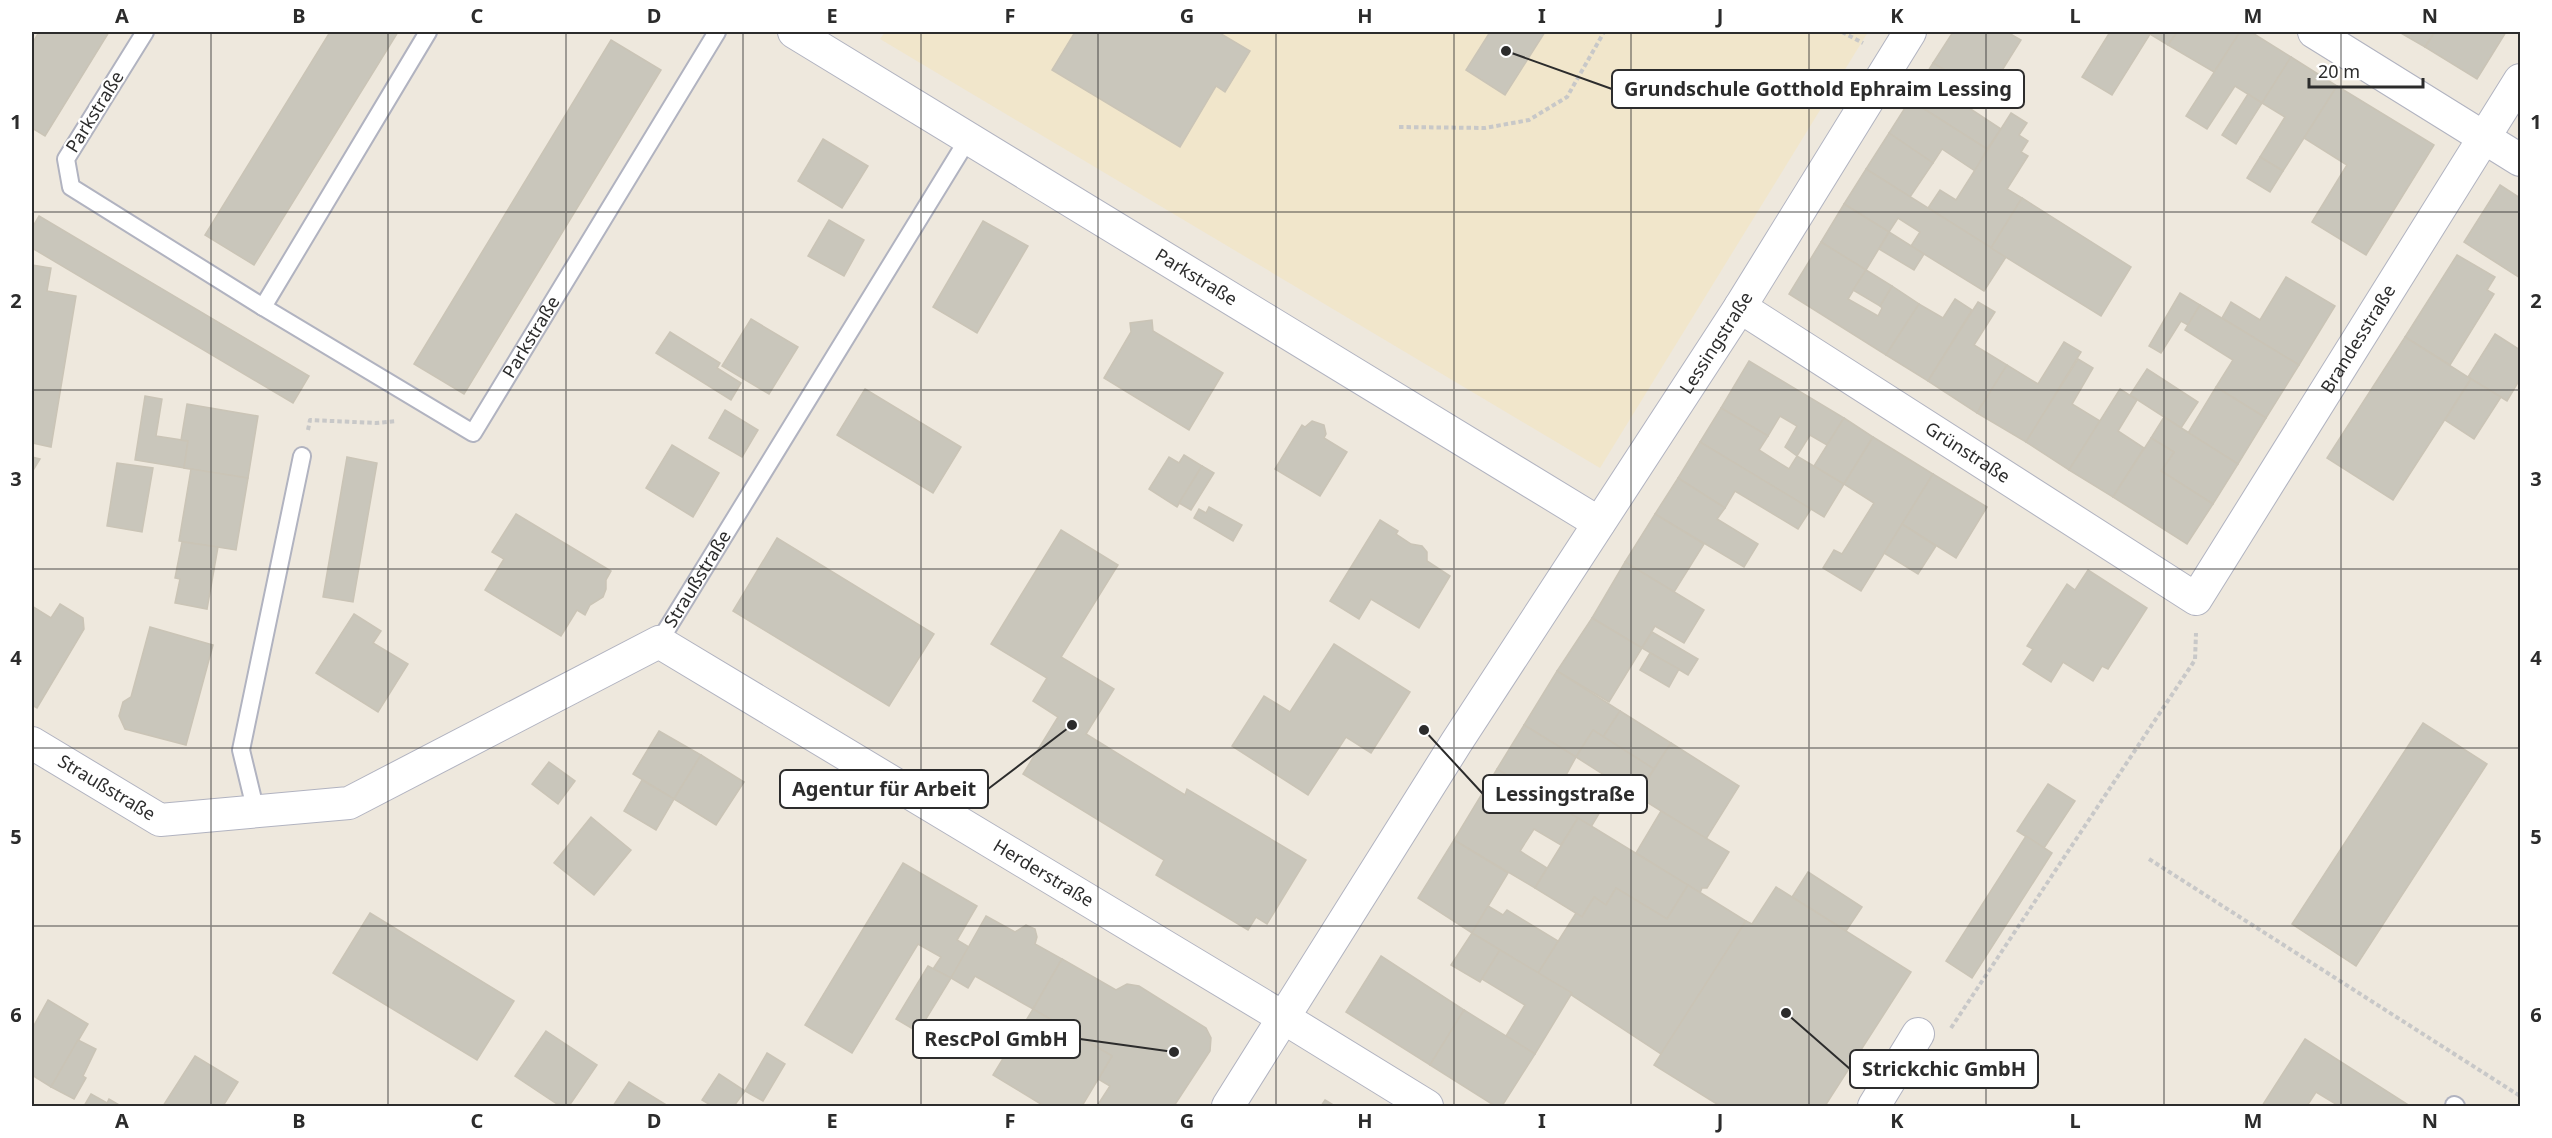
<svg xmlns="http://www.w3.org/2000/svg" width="2552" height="1138" viewBox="0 0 2552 1138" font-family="'Noto Sans',sans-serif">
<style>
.education{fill:#f1e6cb}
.building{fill:#c9c6bb;stroke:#cac4b6;stroke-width:1.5}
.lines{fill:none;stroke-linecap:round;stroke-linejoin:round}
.lane-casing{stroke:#b1b3c0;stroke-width:20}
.street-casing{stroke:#b1b3c0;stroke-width:34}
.path{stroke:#c8c8c8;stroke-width:4;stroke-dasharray:4.5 3;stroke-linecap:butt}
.lane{stroke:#fff;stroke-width:16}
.street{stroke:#fff;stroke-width:32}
.grid{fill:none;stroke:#2c2c2c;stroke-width:1.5;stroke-opacity:0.55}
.labels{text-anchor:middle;stroke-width:4.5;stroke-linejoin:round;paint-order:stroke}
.street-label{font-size:18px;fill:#2c2c2c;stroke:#fff}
.leader{fill:none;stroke:#2c2c2c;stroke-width:2}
.callout-dot{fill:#2c2c2c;stroke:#fff;stroke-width:2}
.callout{fill:#fff;stroke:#2c2c2c;stroke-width:2}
.callout-label{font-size:20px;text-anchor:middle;font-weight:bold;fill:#2c2c2c}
.neatline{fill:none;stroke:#2c2c2c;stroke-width:2}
.grid-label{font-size:20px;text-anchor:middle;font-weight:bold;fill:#2c2c2c}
</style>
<rect width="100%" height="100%" fill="#eee8dd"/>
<path class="education" d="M885,32H1868L1600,468L880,39Z"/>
<g class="building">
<path d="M39,32H109L45,136L32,128V44Z"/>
<path d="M330,32H398L254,265L205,235Z"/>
<path d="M1075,32H1218L1250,51L1225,92L1216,86L1180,147L1052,70Z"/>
<path d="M1490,32H1545L1505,95L1466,70Z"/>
<path d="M1953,32H2007L2021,40L1986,96L1933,63Z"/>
<path d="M2110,32H2177L2168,45L2150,34L2112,95L2082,77Z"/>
<path d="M2177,32H2240L2214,72L2168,45Z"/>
<path d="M2240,32H2251L2291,57L2262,103L2235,86L2207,129L2186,116Z"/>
<path d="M2399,32H2435L2425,47Z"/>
<path d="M2435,32H2506L2477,79L2425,47Z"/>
<path d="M611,40L661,70L464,394L414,364Z"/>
<path d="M2291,57L2337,86L2283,171L2260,157L2285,117L2262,103Z"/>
<path d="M1933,63L1979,91L1969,108L2001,129L1987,149L1910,100Z"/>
<path d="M2337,86L2434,145L2366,255L2312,222L2347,165L2304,138Z"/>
<path d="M2248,94L2262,103L2236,144L2222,135Z"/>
<path d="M1910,100L1987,149L1975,171L1942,149L1933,163L1889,133Z"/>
<path d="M2011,113L2027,123L2019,135L2028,141L2021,152L2028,156L2007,189L2022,198L1991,248L1928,208L1940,190L1956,200Z"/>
<path d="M1889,133L1933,163L1910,197L1866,169Z"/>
<path d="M823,139L868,166L842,208L798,181Z"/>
<path d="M2260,157L2283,171L2270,192L2247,178Z"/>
<path d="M1866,169L2006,257L1984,291L1911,246L1920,232L1898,218L1889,232L1844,204Z"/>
<path d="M2500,185L2520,198V278L2464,242Z"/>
<path d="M2022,198L2131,267L2101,316L1991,248Z"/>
<path d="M1844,204L1889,232L1866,270L1821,242Z"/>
<path d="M39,216L309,376L293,403L32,248V228Z"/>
<path d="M829,220L864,240L844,276L808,256Z"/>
<path d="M983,221L1028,246L977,333L933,307Z"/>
<path d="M1889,232L1924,254L1914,270L1879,249Z"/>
<path d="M1821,242L1866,270L1848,299L1878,316L1882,308L1880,306L1892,286L1919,304L1886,355L1789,294Z"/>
<path d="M2457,255L2495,277L2487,290L2494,294L2450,365L2405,337Z"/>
<path d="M32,265L51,268L47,291L76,296L51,447L32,443Z"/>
<path d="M1866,270L1892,286L1880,306L1853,290Z"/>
<path d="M2286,277L2335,306L2299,365L2222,318L2231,302L2260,320Z"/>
<path d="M2180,293L2200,305L2188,325L2181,321L2161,353L2149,346Z"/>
<path d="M1955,299L1972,310L1928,381L1886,355L1919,304L1943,318Z"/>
<path d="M1978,302L1995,312L1974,345L2007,365L1977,413L1928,381Z"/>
<path d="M2200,305L2299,365L2266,418L2216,387L2233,360L2185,330Z"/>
<path d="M751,319L798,347L769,394L722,366Z"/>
<path d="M1152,320L1153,331L1223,373L1189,430L1104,378L1131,332L1130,323Z"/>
<path d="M670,332L720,363L717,368L741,383L731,400L656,353Z"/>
<path d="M2495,334L2520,350V379L2507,401L2468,377Z"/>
<path d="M2405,337L2471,379L2393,500L2327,458Z"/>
<path d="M2064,342L2081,352L2026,442L1977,413L2007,365L2038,384Z"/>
<path d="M2078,359L2093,368L2072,404L2100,421L2069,470L2026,442Z"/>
<path d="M1749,361L1844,418L1827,445L1810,435L1797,456L1785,447L1797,426L1780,416L1768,436L1721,408Z"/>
<path d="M2147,369L2198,402L2181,428L2130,395Z"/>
<path d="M2471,379L2501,397L2474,439L2445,420Z"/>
<path d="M2216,387L2266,418L2238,464L2188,433Z"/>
<path d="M865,389L961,447L933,493L837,435Z"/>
<path d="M2120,389L2137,400L2118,431L2144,448L2113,497L2069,470Z"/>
<path d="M145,396L162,399L156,436L188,441L184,468L135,460Z"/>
<path d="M187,404L258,416L248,478L184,468L188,441L181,440Z"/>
<path d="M1721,408L1768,436L1759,450L1789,469L1797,456L1844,484L1824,517L1700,442Z"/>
<path d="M725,410L758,430L742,457L709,438Z"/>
<path d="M2164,417L2238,464L2213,504L2161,471L2174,452L2151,438Z"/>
<path d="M1844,418L1873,437L1844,484L1814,466Z"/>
<path d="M1312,421L1324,425L1326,434L1324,438L1347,452L1320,496L1275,469L1302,425L1305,427Z"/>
<path d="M1873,437L1933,474L1861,591L1823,568L1834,550L1842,554L1874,503L1844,484Z"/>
<path d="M2151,438L2174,452L2161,471L2213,504L2187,544L2113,497Z"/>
<path d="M1700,442L1811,509L1798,529L1735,491L1725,508L1678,478Z"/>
<path d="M672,445L719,473L693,517L646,488Z"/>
<path d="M1184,455L1202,466L1177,507L1149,489L1169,457L1179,463Z"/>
<path d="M32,457L40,459L32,472Z"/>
<path d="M347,457L377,463L353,602L323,597Z"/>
<path d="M117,463L153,468L142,532L107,526Z"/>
<path d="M1202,466L1214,473L1191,510L1179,503Z"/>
<path d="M191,469L248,478L236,550L179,541Z"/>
<path d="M1933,474L1987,507L1956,558L1902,524Z"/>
<path d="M1678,478L1725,508L1717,519L1758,544L1744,567L1655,514Z"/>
<path d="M1209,507L1242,525L1233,541L1194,518L1199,509L1206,513Z"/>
<path d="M516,514L611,571L606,580V589L603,597L590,605L585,615L577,610L561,636L485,590L504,559L492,552Z"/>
<path d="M1655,514L1704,544L1674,592L1625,562Z"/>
<path d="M1380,520L1398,531L1396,534L1411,544L1422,546L1427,552V561L1450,576L1419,628L1371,599L1359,619L1330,601Z"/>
<path d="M1902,524L1936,546L1918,574L1884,553Z"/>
<path d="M1061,530L1118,565L1061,657L1114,689L1086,734L1185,795L1187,789L1306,860L1267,924L1256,917L1248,930L1156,875L1164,860L1023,774L1058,717L1033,701L1047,678L991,644Z"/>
<path d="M777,538L934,634L889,706L733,611Z"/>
<path d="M182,542L218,547L207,609L175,603L180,579L175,578Z"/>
<path d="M1625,562L1704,610L1684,643L1655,626L1642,648L1592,618Z"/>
<path d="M2088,570L2147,608L2108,669L2102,666L2093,681L2063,662L2051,682L2023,664L2033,649L2027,646L2067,584L2075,590Z"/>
<path d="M60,604L83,618L84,629L37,708L32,705V606L51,618Z"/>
<path d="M354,614L381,631L373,643L408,664L378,712L316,673Z"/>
<path d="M1592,618L1642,648L1609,702L1557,671Z"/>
<path d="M150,627L213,645L186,745L125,729L119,716L123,702L131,697Z"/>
<path d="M1652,632L1698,659L1688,675L1642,648Z"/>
<path d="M1334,644L1410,692L1371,753L1346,737L1308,795L1232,746L1264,696L1290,712Z"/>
<path d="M1650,653L1679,669L1669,687L1640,670Z"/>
<path d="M1557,671L1620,711L1603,737L1593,730L1576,757L1524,725Z"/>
<path d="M1620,711L1671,743L1654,769L1603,737Z"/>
<path d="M2423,723L2487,764L2356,966L2292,924Z"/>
<path d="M1524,725L1576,757L1565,777L1606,802L1591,827L1497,769Z"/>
<path d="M1593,730L1654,769L1637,796L1576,757Z"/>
<path d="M659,731L701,755L674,799L633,774Z"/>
<path d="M1671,743L1739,786L1706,839L1637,796Z"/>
<path d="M701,755L744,782L716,825L674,799Z"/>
<path d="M549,762L575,781L558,804L532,784Z"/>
<path d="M1497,769L1578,818L1561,845L1534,829L1520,851L1547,868L1535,888L1454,840Z"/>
<path d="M642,780L674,799L656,830L624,811Z"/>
<path d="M2048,784L2075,801L2044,848L2017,831Z"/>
<path d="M1661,811L1729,852L1707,888H1702L1700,893L1636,853Z"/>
<path d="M591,817L631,850L594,895L554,863Z"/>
<path d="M1578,818L1688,885L1667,919L1616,888L1606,905L1594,897L1582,917L1535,888Z"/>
<path d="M2026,836L2052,853L1972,978L1946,961Z"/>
<path d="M1454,840L1508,873L1472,933L1418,898Z"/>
<path d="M903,863L977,906L957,940L969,947L951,978L933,969L941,957L918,944L852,1053L805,1025Z"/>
<path d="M1808,872L1862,907L1846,931L1792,897Z"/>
<path d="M1688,885L1746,921L1661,1054L1538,973L1576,913L1582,917L1594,897L1606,905L1616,888L1667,919Z"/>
<path d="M1776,887L1911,972L1825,1106H1720L1654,1065L1746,921L1752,924Z"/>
<path d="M1488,906L1503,915L1507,910L1558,941L1538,973L1472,933Z"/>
<path d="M370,913L514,1001L477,1060L333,973Z"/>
<path d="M986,916L1015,932L1026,925L1035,929L1037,937L1035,944L1062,959L1033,1009L975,976L968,988L951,978Z"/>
<path d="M1472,933L1500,950L1480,982L1451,965Z"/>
<path d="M1500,950L1572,993L1535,1054L1506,1036L1525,1005L1482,979Z"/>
<path d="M1381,956L1464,1010L1430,1065L1346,1012Z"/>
<path d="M1062,959L1116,990L1127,984L1139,986L1206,1028L1211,1038L1210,1051L1174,1106H1097L1110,1086L1098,1079L1112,1056L1033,1009Z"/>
<path d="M928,966L951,978L918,1032L896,1019Z"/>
<path d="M48,1000L88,1024L51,1087L32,1075V1029Z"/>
<path d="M1033,1009L1112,1056L1082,1106H1044L993,1075Z"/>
<path d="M1464,1010L1535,1054L1502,1106H1495L1430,1065Z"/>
<path d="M546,1031L597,1065L569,1106H560L515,1076Z"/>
<path d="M2305,1039L2410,1106H2339L2316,1092L2307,1106H2262Z"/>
<path d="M78,1040L96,1049L83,1076L86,1078L74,1099L51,1087Z"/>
<path d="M767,1053L785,1064L763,1101L745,1091Z"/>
<path d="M195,1056L238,1082L223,1106H163Z"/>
<path d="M719,1074L745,1091L734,1106H712L702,1100Z"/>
<path d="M629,1082L668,1106H613Z"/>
<path d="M91,1094L107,1103L109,1099L121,1106H84Z"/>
<path d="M1325,1100L1335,1106H1321Z"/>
</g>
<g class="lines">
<g class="lane-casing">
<g id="lane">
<path d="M145,32L66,159L71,187L263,307L428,32"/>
<path id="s1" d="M263,307L473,433L717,32"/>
<path id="s2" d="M659,642L968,139"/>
<path d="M256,812L241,750L302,456"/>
<path d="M2454,1105L2456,1106"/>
</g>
</g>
<g class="street-casing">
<g id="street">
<path id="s3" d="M794,32L1599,523"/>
<path d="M2314,32L2520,160"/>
<path id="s4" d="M1740,307L2196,599L2520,80"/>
<path id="s5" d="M32,743L160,820L349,803L659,642L1284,1018L1427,1106"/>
<path id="s6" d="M1228,1106L1456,743L1740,307L1910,32"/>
<path d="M1874,1106L1918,1034"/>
</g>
</g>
<g class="path">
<path d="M1842,32L1863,43"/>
<path d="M1399,127L1485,128L1529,120L1567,97L1604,32"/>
<path d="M308,430L310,420L376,423L397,421"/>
<path d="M2149,859L2520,1096"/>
<path d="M1951,1028L2195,660L2196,633"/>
</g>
<use href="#lane" class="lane"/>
<use href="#street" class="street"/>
</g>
<path class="grid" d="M211,32V1106M388,32V1106M566,32V1106M743,32V1106M921,32V1106M1098,32V1106M1276,32V1106M1454,32V1106M1631,32V1106M1809,32V1106M1986,32V1106M2164,32V1106M2341,32V1106M32,212H2520M32,390H2520M32,569H2520M32,748H2520M32,926H2520"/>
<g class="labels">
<g class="street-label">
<text transform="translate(95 112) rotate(-58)" y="6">Parkstraße</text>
<text dy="6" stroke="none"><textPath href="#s3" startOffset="471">Parkstraße</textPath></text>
<text dy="6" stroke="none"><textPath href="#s1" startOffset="357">Parkstraße</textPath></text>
<text dy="6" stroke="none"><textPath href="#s4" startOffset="848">Brandesstraße</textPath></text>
<text dy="6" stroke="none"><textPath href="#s6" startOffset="906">Lessingstraße</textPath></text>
<text dy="6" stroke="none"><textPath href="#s4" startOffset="270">Grünstraße</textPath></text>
<text dy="6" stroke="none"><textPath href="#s2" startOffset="74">Straußstraße</textPath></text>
<text dy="6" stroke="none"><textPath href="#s5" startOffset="87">Straußstraße</textPath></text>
<text dy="6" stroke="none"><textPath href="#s5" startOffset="1137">Herderstraße</textPath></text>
</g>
</g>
<path class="leader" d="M1506 51L1612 89M1072 725L988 789M1424 730L1483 794M1174 1052L1080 1039M1786 1013L1850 1069"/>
<g class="callout-dot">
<circle cx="1506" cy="51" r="6"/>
<circle cx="1072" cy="725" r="6"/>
<circle cx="1424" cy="730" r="6"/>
<circle cx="1174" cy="1052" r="6"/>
<circle cx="1786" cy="1013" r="6"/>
</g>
<g class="callout">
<rect x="1612" y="70" width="412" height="38" rx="6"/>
<rect x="780" y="770" width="208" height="38" rx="6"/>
<rect x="1483" y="775" width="164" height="38" rx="6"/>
<rect x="913" y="1020" width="167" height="38" rx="6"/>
<rect x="1850" y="1050" width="188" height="38" rx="6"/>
</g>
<g class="callout-label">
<text x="1818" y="96">Grundschule Gotthold Ephraim Lessing</text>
<text x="884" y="796">Agentur für Arbeit</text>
<text x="1565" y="801">Lessingstraße</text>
<text x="996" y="1046">RescPol GmbH</text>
<text x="1944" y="1076">Strickchic GmbH</text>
</g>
<rect width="2552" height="1138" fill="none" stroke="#ffffff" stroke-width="66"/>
<path d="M2309 78v9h114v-9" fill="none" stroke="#2c2c2c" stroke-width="3"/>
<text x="2318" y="78" font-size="18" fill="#2c2c2c" stroke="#ffffff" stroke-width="4.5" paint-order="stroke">20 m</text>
<rect x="33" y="33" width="2486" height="1072" class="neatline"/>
<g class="grid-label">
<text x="122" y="23">A</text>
<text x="299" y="23">B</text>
<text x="477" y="23">C</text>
<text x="654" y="23">D</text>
<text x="832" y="23">E</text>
<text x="1010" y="23">F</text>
<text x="1187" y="23">G</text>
<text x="1365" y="23">H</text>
<text x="1542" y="23">I</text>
<text x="1720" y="23">J</text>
<text x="1897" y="23">K</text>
<text x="2075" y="23">L</text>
<text x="2253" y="23">M</text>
<text x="2430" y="23">N</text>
<text x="16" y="129">1</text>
<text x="2536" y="129">1</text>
<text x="16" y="308">2</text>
<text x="2536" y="308">2</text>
<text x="16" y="486">3</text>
<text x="2536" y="486">3</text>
<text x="16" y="665">4</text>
<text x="2536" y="665">4</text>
<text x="16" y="844">5</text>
<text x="2536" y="844">5</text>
<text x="16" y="1022">6</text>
<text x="2536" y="1022">6</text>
<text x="122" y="1128">A</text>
<text x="299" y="1128">B</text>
<text x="477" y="1128">C</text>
<text x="654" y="1128">D</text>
<text x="832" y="1128">E</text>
<text x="1010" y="1128">F</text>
<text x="1187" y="1128">G</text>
<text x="1365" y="1128">H</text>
<text x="1542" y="1128">I</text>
<text x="1720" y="1128">J</text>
<text x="1897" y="1128">K</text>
<text x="2075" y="1128">L</text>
<text x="2253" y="1128">M</text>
<text x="2430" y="1128">N</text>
</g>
</svg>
